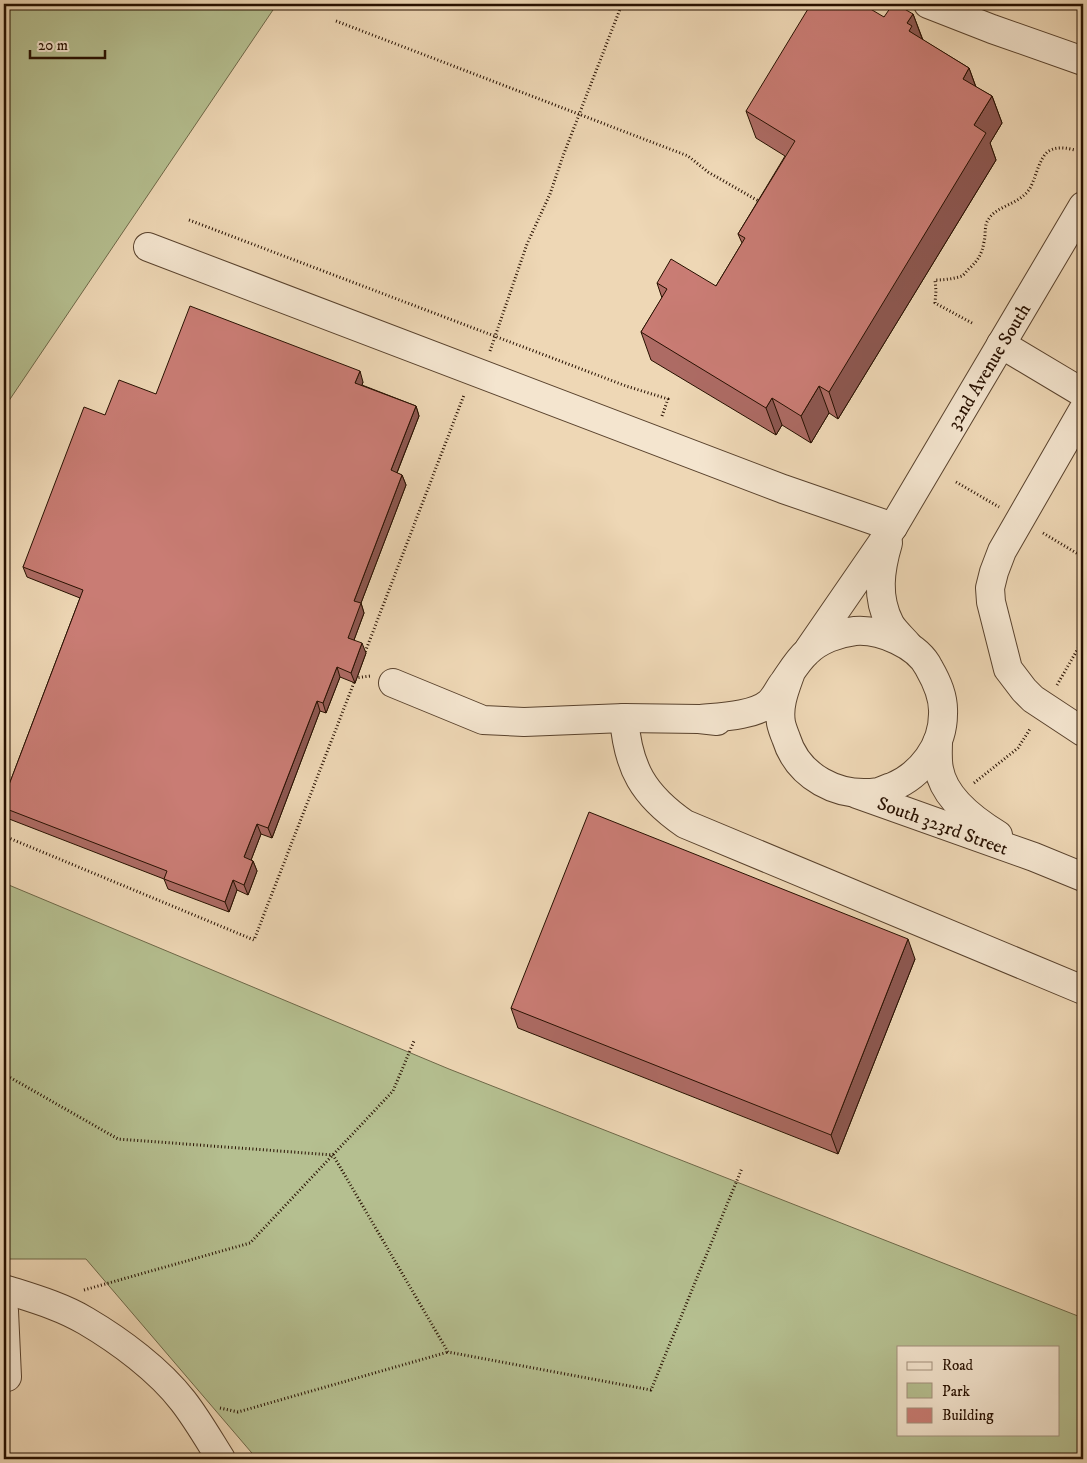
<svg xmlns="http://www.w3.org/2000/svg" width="1087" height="1463" viewBox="0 0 1087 1463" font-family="'IM FELL DW Pica',serif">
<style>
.green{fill:#b5bf90;stroke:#6e6848;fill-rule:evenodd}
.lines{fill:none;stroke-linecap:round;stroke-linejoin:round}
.minor-casing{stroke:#59422d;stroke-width:30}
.path{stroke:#271000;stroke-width:3;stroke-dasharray:1 2.5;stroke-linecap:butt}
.minor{stroke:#f4e5cf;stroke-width:28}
.wall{fill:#ad6b64;stroke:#271000}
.shaded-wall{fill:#8d5751;stroke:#271000}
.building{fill:#c97c74;stroke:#271000}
.labels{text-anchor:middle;stroke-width:4;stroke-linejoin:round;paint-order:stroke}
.street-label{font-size:19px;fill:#271000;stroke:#f4e5cf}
</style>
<rect width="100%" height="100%" fill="#eed7b5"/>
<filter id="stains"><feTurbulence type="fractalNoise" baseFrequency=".004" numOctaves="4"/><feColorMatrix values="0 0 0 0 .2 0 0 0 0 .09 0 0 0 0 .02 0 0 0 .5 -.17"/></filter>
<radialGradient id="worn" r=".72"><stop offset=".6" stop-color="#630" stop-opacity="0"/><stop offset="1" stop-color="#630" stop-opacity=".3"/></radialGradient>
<g class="green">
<path d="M4,4H277L4,408Z"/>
<path d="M4,883L449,1069L1083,1318V1459H257L86,1259H4ZM898,1347H1058V1434H898Z"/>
</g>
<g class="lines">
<g class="minor-casing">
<g id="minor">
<path d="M928,4L992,29L1083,61"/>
<path d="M148,247L783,489L893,527"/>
<path d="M1001,344L1083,393"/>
<path d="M1083,410L1002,551L994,572L990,588L991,602L1008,669L1024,690L1033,699L1083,732"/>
<path d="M888,543C880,570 876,597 890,624C894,631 902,638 908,645"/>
<path d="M809,649L893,527L1083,206"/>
<path d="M393,683L483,720L524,722L624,718L699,719L717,721"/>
<path d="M624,718C628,768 643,795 685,824L1083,990"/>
<path d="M699,719C719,717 754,716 769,703C775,698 779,688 784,682C791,672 798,660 807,652C819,640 838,633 855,631C880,629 918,645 929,668C937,682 944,697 943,714C943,746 921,775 892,787C887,788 883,791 878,792C838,798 798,777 786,738C784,733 782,728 781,723C778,705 785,689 791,672"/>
<path d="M938,741C938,750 937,760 939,769C944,798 975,821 998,835"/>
<path d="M857,794L1034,857L1083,877"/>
<path d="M4,1289C32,1298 61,1306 86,1321C120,1341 159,1370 183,1401C197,1419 209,1440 221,1459"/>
<path d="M4,1311L7,1377"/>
</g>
</g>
<g class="path">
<path d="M336,21L688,156L708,172L762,203"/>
<path d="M189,220L626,386L668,399L662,416"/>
<path d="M972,323L935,303L936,291L935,280C944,280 953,279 962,276C965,274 967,270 970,268C978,260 982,254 984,242C986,235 984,226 988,220C996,206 1017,205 1028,191C1036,181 1038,158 1049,151C1057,146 1067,148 1075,150"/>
<path d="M490,351L527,244L550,194L563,156L622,4"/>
<path d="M956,482L999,507"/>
<path d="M1043,533L1083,557"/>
<path d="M364,655L464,395"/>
<path d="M355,678L370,676"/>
<path d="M1057,685L1083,640"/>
<path d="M974,783L1018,748L1030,729"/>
<path d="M4,836L254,940L355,680"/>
<path d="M4,1074L118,1139L333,1155L448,1352L651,1390L742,1168"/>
<path d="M84,1290L250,1243L393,1091L414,1041"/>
<path d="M220,1408L238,1412L448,1352"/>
</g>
<use href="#minor" class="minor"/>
</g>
<g class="wall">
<path d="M913,14L923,40L969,68L976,87L992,96L1002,123L990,143L996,160L838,419L829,413L811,443L782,425L776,435L651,360L641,332L662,298L657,283L716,286L742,243L738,234L785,156L756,138L746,111L884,17Z"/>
<path d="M363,382L362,385L416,406L419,416L397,473L402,475L406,485L361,603L364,613L354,640L366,653L355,683L340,677L326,713L320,711L272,838L261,834L251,860L253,861L257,871L248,895L237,890L229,912L168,889L164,879L4,817V798L80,598L27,577L23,567L105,415L156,394Z"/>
<path d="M915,959L838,1154L518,1028L511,1008Z"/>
</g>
<g class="shaded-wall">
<path d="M913,14L923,41L909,31L907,23Z"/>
<path d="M969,68L979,96L963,79Z"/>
<path d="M992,96L1002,123L990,143L996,160L838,419L829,392L974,125Z"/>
<path d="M360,371L363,382L359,393L355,383Z"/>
<path d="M819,386L829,413L811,443L801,416Z"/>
<path d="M772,398L782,425L776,435L766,408Z"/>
<path d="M416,406L419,416L394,480L391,470Z"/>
<path d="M402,475L406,485L361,603L364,613L351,648L348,638L354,601Z"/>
<path d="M362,643L366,653L355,683L351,673Z"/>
<path d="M337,667L340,677L326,713L323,703Z"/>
<path d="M317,701L320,711L272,838L268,828Z"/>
<path d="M257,824L261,834L248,868L244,857Z"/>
<path d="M253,861L257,871L248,895L244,885Z"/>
<path d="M233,880L237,890L229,912L225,902Z"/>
<path d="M908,939L915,959L838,1154L831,1135Z"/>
</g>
<g class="building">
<path d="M811,4H862L884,17L893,4H896L913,14L907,23L912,26L909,31L969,68L963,79L992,96L974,125L986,133L829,392L819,386L801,416L772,398L766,408L641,332L667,289L657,283L671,259L716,286L745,238L738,234L795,141L746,111Z"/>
<path d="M190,306L360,371L355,383L416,406L391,470L402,475L354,601L361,603L348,638L362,643L351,673L337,667L323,703L317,701L268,828L257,824L244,857L253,861L244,885L233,880L225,902L164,879L167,871L4,808V798L83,590L23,567L84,407L105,415L119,380L156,394Z"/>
<path d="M589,812L908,939L831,1135L511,1008Z"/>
</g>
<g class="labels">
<g class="street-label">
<text transform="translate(988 366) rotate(-59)" y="7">32nd Avenue South</text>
<text transform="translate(943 825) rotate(20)" y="7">South 323rd Street</text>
</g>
</g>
<rect width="1087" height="1463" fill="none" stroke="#eed7b5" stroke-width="20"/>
<rect x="5" y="5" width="1077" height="1453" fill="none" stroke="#271000" stroke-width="2.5"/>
<rect x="10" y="10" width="1067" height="1443" fill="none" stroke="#271000"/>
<rect x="897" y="1346" width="162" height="90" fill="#f4e5cf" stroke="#a2907c"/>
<rect x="907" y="1362" width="25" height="8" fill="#f4e5cf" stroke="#a2907c"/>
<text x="942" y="1370" font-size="15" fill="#271000">Road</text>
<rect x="907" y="1383" width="25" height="15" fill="#b5bf90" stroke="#a2907c"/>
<text x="942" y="1396" font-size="15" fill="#271000">Park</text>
<rect x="907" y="1408" width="25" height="15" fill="#c97c74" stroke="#a2907c"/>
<text x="942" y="1420" font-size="15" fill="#271000">Building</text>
<path d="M30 50v8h75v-8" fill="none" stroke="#271000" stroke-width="2.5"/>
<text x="38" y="50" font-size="15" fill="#271000" stroke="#f4e5cf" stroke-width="4" paint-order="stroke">20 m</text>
<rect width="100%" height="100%" filter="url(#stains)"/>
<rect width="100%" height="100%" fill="url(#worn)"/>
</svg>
